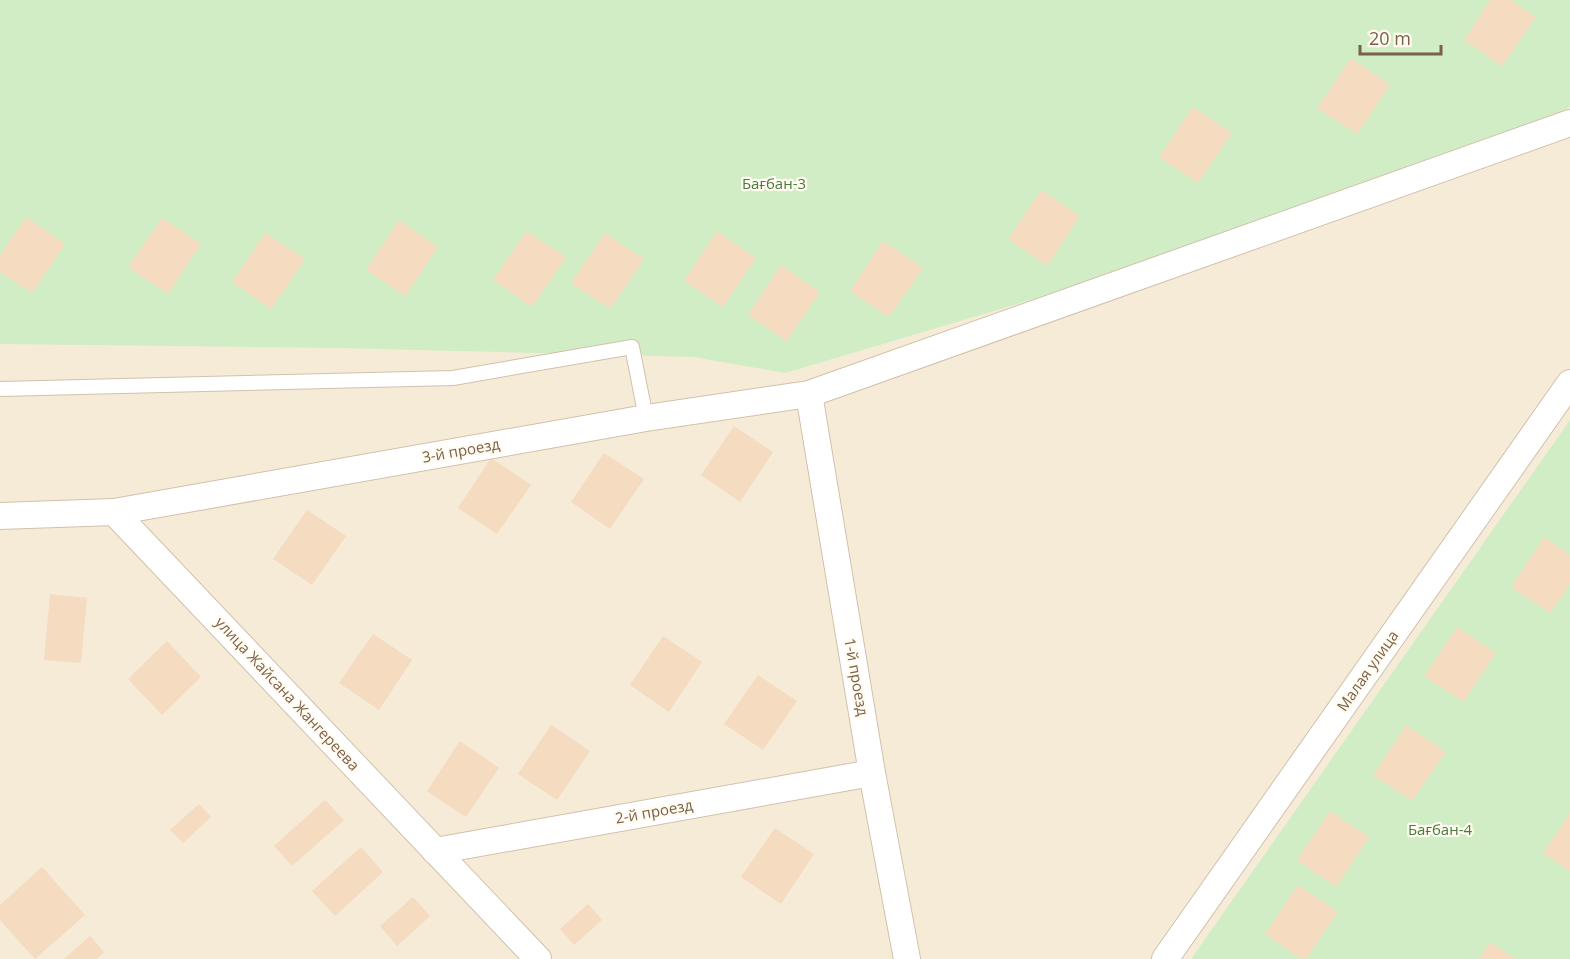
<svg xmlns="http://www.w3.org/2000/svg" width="1570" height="959" viewBox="0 0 1570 959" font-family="'Open Sans',sans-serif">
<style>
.residential{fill:#f6ebd7}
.green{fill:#d1edc6}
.building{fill:#f5dbbf}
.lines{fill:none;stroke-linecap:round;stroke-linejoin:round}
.lane-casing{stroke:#d1c1ad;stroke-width:16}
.street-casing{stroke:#d1c1ad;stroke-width:28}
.lane{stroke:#fff;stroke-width:14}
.street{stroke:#fff;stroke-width:26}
.labels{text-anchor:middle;stroke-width:4.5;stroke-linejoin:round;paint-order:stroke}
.park-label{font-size:15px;fill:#487a3e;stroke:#fffbf0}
.street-label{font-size:15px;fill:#7a614a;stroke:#fffbf0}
</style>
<rect width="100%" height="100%" fill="#fef8e9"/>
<rect class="residential" x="0" y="0" width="1570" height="959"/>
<g class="green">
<path d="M0,0H1570V107L1427,182L785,373L693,357L338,348L0,344Z"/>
<path d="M1570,420V959H1191Z"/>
</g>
<g class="building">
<path d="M1490,0H1511L1536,17L1502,66L1464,40Z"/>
<path d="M1351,58L1390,85L1357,134L1317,108Z"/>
<path d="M1193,107L1232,133L1198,183L1159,157Z"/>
<path d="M1041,190L1080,216L1047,266L1008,239Z"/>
<path d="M26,217L65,244L32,293L0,272V255Z"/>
<path d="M162,218L201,244L168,294L128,267Z"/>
<path d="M399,220L438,247L405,296L366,270Z"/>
<path d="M526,231L566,257L532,307L493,280Z"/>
<path d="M717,231L756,258L723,307L684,281Z"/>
<path d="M265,233L305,259L271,309L232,282Z"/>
<path d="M605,233L644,259L610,309L571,283Z"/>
<path d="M883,241L923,268L889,317L850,291Z"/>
<path d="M781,265L820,292L787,341L748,315Z"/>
<path d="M734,426L773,452L740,502L701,475Z"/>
<path d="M604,453L644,479L610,529L571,502Z"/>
<path d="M491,458L531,485L497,534L458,508Z"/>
<path d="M307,510L346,536L312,585L273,559Z"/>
<path d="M1544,537L1570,555V584L1550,613L1511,587Z"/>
<path d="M50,594L87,598L81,663L44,660Z"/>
<path d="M1457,627L1496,653L1463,702L1424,676Z"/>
<path d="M373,634L412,660L379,710L339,683Z"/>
<path d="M663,636L702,662L669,712L630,685Z"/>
<path d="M167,641L201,677L162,715L128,679Z"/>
<path d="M758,675L797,701L763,750L724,724Z"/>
<path d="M551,725L590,751L557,800L518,774Z"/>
<path d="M1406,725L1446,752L1412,801L1373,775Z"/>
<path d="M460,741L499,768L466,817L427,791Z"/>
<path d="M325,800L344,820L292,866L274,846Z"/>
<path d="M199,804L211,817L183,843L170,830Z"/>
<path d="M1330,811L1369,837L1336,887L1297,860Z"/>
<path d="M1570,813V871L1543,853Z"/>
<path d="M775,828L814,854L781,904L741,877Z"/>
<path d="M361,847L383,872L335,916L312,891Z"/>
<path d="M42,867L85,915L35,959L0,920V905Z"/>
<path d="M1298,885L1338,912L1306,959H1301L1265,934Z"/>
<path d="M413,897L430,916L397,946L380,926Z"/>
<path d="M588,904L602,920L574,945L560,929Z"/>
<path d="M90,936L104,952L96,959H64Z"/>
<path d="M1490,942L1516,959H1479Z"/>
</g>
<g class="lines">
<g class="lane-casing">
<path id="lane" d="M0,389L453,378L632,347L646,418"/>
</g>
<g class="street-casing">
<g id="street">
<path d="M809,394L872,773L907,959"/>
<path d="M114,512L646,418L809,394L1570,123"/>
<path d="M0,516L114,512L538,959"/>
<path d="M435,851L872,773"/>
<path d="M1165,959L1570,383"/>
</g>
</g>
<use href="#lane" class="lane"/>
<use href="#street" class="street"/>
</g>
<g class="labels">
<g class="park-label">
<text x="774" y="189">Бағбан-3</text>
<text x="1440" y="835">Бағбан-4</text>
</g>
<g class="street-label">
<text transform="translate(461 451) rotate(-10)" y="5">3-й проезд</text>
<text transform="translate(1368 671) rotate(-55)" y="5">Малая улица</text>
<text transform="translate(856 677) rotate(80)" y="5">1-й проезд</text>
<text transform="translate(287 694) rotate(47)" y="5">улица Жайсана Жангереева</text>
<text transform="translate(654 812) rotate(-10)" y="5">2-й проезд</text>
</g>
</g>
<path d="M1360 45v9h81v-9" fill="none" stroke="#7a614a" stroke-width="3"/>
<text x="1369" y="45" font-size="18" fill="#7a614a" stroke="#fffbf0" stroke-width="4.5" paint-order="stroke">20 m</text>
</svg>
